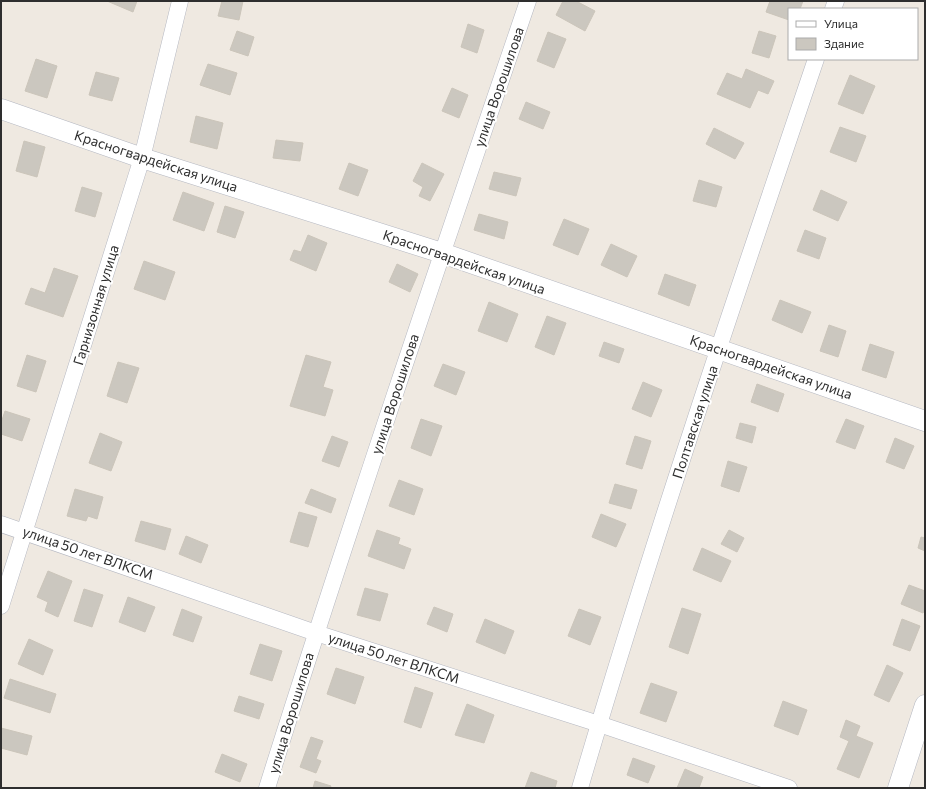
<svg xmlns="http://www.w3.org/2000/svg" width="926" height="789" viewBox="0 0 926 789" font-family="Commissioner,sans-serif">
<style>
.building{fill:#cbc7bf;stroke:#cbc5ba}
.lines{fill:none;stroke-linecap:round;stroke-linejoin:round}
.minor-casing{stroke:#b4b7c1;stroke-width:17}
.tertiary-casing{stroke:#b4b7c1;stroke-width:21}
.minor{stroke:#fff;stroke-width:16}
.tertiary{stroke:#fff;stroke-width:20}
.labels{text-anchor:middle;stroke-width:4;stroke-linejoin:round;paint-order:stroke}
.street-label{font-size:14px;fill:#2e2e2e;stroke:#fff}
</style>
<rect width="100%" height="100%" fill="#efe9e1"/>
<g class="building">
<path d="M107,1H137L133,12Z"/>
<path d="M222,1H243L239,20L218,16Z"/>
<path d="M563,1H576L595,11L585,31L556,15Z"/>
<path d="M770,1H803L800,9H789V20L766,12Z"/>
<path d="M468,24L484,30L477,53L461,47Z"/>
<path d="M237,31L254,37L248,56L230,50Z"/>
<path d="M759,31L776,36L769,58L752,53Z"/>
<path d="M548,32L566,39L554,68L537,61Z"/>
<path d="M36,59L57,66L47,98L25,91Z"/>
<path d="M208,64L237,73L230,95L200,85Z"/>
<path d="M746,69L774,81L768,94L758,90L750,108L717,94L727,73L742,79Z"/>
<path d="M96,72L119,78L112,101L89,95Z"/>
<path d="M850,75L875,86L863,114L838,104Z"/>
<path d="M452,88L468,95L459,118L442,111Z"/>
<path d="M526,102L550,112L543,129L519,119Z"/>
<path d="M196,116L223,123L217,149L190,142Z"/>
<path d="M840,127L866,136L856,162L830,152Z"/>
<path d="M714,128L744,143L735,159L706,144Z"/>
<path d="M276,140L303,143L300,161L273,158Z"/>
<path d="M24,141L45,147L37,177L16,171Z"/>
<path d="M349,163L368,170L358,196L339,189Z"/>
<path d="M422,163L444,174L430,201L419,196L423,187L413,181Z"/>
<path d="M494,172L521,178L516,196L489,189Z"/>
<path d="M699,180L722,187L716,207L693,201Z"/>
<path d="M82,187L102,193L95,217L75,211Z"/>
<path d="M821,190L847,202L838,221L813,210Z"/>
<path d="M183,192L214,203L204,231L173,220Z"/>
<path d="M225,206L244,212L235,238L217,232Z"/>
<path d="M479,214L508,222L504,239L474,230Z"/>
<path d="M564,219L589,229L578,255L553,245Z"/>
<path d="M805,230L826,238L819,259L797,251Z"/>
<path d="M308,235L327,243L316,271L290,260L294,250L301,252Z"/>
<path d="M611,244L637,256L627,277L601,265Z"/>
<path d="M144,261L175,272L165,300L134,289Z"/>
<path d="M397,264L418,274L410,292L389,282Z"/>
<path d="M54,268L78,276L63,317L25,304L31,288L45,293Z"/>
<path d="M665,274L696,285L689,306L658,294Z"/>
<path d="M780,300L811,312L802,333L772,320Z"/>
<path d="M489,302L518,314L507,342L478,331Z"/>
<path d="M547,316L566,323L554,355L535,347Z"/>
<path d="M829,325L846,331L838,357L820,351Z"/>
<path d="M604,342L624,349L619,363L599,356Z"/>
<path d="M870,344L894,352L886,378L862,370Z"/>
<path d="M27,355L46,361L36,392L17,386Z"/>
<path d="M306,355L331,362L323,387L333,390L325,416L290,406Z"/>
<path d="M118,362L139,368L127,403L107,396Z"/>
<path d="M443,364L465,372L456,395L434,386Z"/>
<path d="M643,382L662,390L651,417L632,409Z"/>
<path d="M757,384L784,394L778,412L751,402Z"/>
<path d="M5,411L30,419L22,441L1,434V423Z"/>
<path d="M421,419L442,426L431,456L411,448Z"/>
<path d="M846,419L864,426L855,449L836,442Z"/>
<path d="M740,423L756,427L752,443L736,438Z"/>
<path d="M100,433L122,442L111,471L89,463Z"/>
<path d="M332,436L348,442L339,467L322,461Z"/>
<path d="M635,436L651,441L642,469L626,464Z"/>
<path d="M895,438L914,446L904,469L886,462Z"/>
<path d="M728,461L747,467L739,492L721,486Z"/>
<path d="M399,480L423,489L414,515L389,506Z"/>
<path d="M615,484L637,490L631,509L609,503Z"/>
<path d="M75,489L103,497L97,519L88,516L86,521L67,516Z"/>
<path d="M311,489L336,499L331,513L305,503Z"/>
<path d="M299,512L317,517L308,547L290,542Z"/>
<path d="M601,514L626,524L616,547L592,537Z"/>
<path d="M141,521L171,529L165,550L135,541Z"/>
<path d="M377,530L400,538L398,544L411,549L404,569L368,556Z"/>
<path d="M729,530L744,538L737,552L721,544Z"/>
<path d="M186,536L208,545L201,563L179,554Z"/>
<path d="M921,537L925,538V551L918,548Z"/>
<path d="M702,548L731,561L721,582L693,570Z"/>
<path d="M48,571L72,581L58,617L45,611L48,602L37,597Z"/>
<path d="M909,585L925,591V609L923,613L901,604Z"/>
<path d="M365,588L388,594L380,621L357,615Z"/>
<path d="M84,589L103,595L92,627L74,621Z"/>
<path d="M128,597L155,607L145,632L119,622Z"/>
<path d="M434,607L453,614L447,632L427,624Z"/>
<path d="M682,608L701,614L688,654L669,647Z"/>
<path d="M182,609L202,617L193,642L173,635Z"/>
<path d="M579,609L601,617L590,645L568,636Z"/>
<path d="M485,619L514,631L505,654L476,642Z"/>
<path d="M902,619L920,626L910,651L893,645Z"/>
<path d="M29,639L53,650L43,675L18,664Z"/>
<path d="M260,644L282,651L272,681L250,674Z"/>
<path d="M887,665L903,673L889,702L874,695Z"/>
<path d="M336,668L364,677L355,704L327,694Z"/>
<path d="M10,679L56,694L50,713L4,698Z"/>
<path d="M651,683L677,692L666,722L640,713Z"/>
<path d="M415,687L433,693L421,728L404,722Z"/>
<path d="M239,696L264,704L259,719L234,711Z"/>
<path d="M783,701L807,710L798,735L774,726Z"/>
<path d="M467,704L494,715L484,743L455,735Z"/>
<path d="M846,720L860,726L856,736L873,743L859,778L837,769L849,741L840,737Z"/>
<path d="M1,728L32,736L27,755L1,748Z"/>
<path d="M311,737L323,741L316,759L321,761L316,773L300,767Z"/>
<path d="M222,754L247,764L240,782L215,772Z"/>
<path d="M633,758L655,766L648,783L627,775Z"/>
<path d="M685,769L703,777L699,788H677Z"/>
<path d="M531,772L557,781L555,788H525Z"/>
<path d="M315,781L331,786L330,788H313Z"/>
</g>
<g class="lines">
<g class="minor-casing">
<g id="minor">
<path d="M833,9L836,1"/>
<path d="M1,524L316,633L599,724L789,788"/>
<path d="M1,606L142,158L180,1"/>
<path d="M267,788C350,524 439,262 528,1"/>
<path d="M580,788C652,543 734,301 816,59"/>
</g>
</g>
<g class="tertiary-casing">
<g id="tertiary">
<path d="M1,109L142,158L442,253L925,421"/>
<path d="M898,788L925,705"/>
</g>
</g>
<use href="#minor" class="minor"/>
<use href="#tertiary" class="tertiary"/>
</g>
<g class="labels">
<g class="street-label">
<text transform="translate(499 87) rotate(-71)" y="5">улица Ворошилова</text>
<text transform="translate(156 161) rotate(18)" y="5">Красногвардейская улица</text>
<text transform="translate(464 262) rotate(19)" y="5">Красногвардейская улица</text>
<text transform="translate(96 305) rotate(-73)" y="5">Гарнизонная улица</text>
<text transform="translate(771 367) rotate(19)" y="5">Красногвардейская улица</text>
<text transform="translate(395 394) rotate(-72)" y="5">улица Ворошилова</text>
<text transform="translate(695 422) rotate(-72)" y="5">Полтавская улица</text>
<text transform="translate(88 553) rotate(19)" y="5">улица 50 лет ВЛКСМ</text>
<text transform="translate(394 658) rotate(18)" y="5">улица 50 лет ВЛКСМ</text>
<text transform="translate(291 713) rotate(-73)" y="5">улица Ворошилова</text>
</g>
</g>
<rect width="926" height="789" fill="none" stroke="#2e2e2e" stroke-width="4"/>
<rect x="788" y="8" width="130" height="52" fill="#ffffff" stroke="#ababab"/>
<rect x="796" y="21" width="20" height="6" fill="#ffffff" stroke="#ababab"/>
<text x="824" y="28" font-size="12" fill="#2e2e2e">Улица</text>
<rect x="796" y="38" width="20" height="12" fill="#cbc7bf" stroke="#ababab"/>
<text x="824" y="48" font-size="12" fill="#2e2e2e">Здание</text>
</svg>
